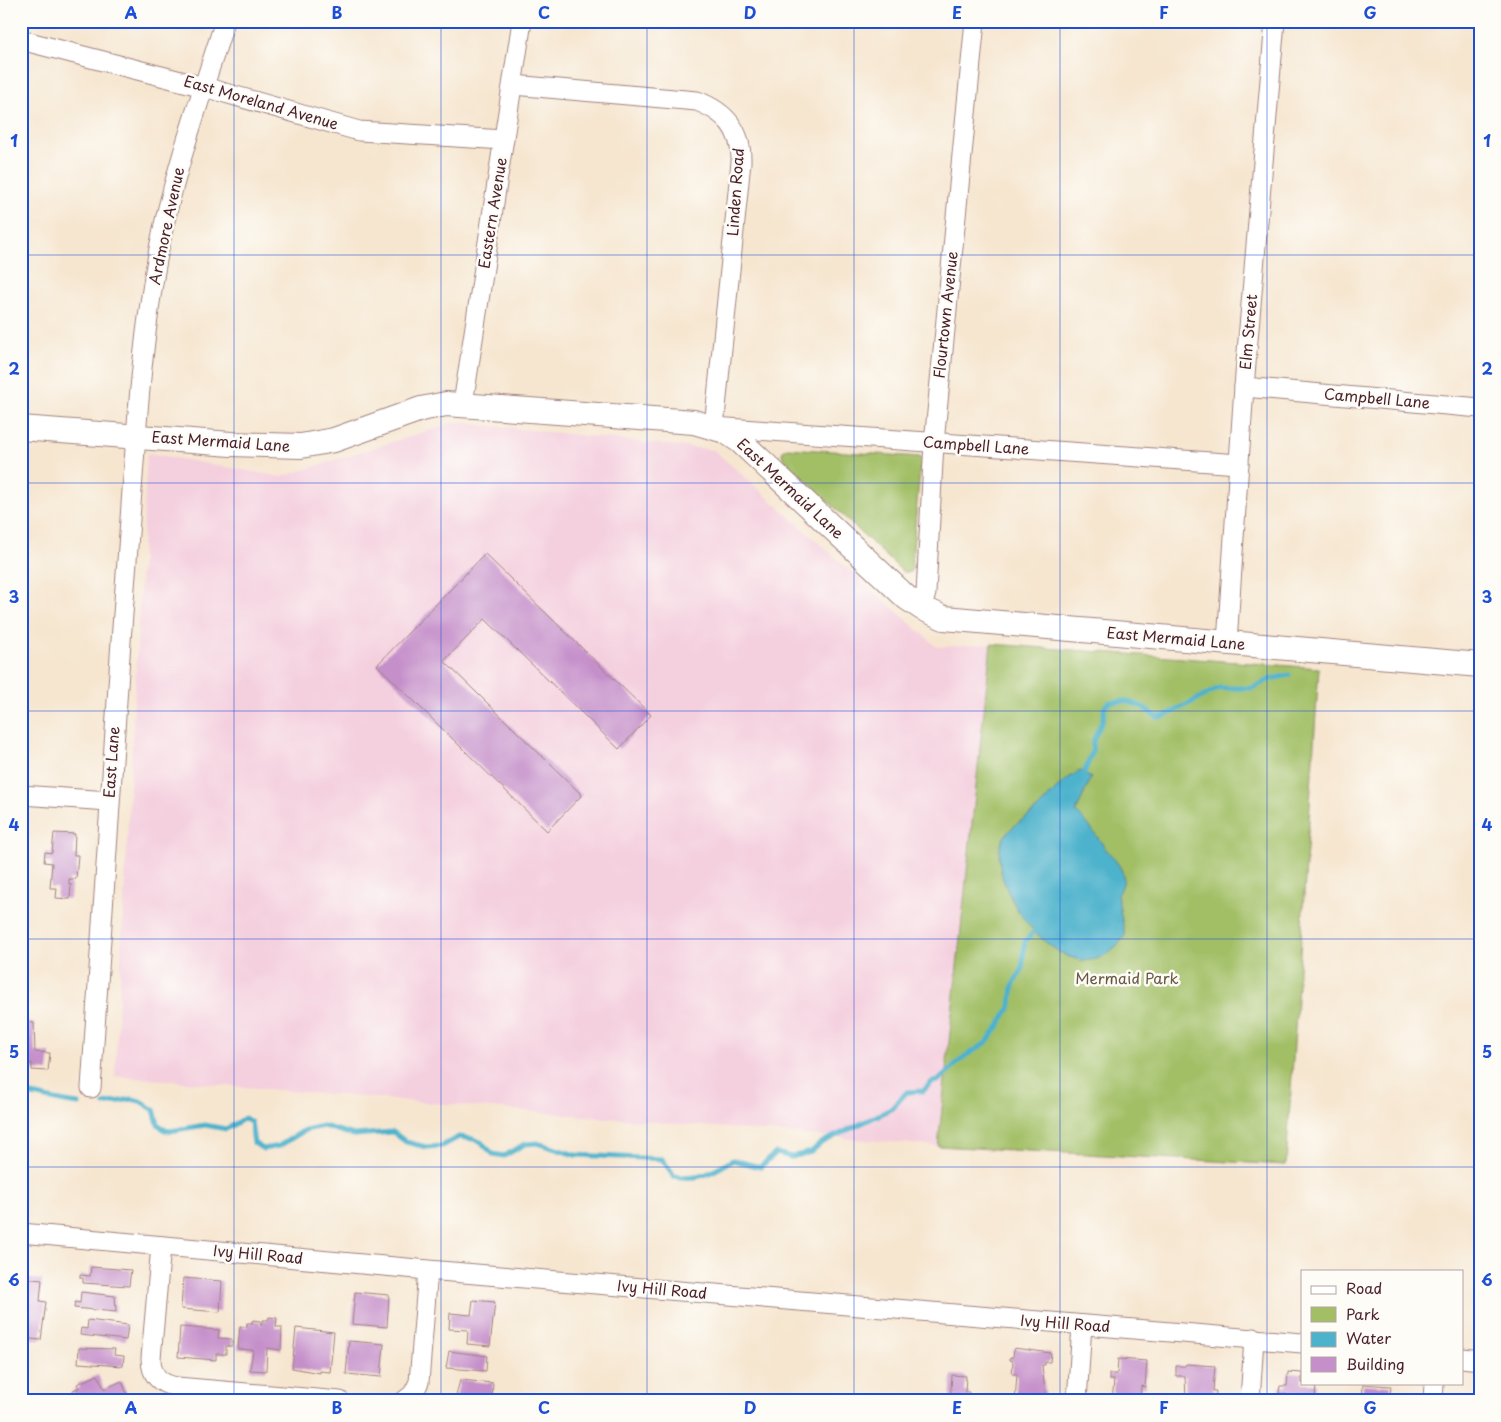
<svg xmlns="http://www.w3.org/2000/svg" width="1501" height="1422" viewBox="0 0 1501 1422" font-family="'Playpen Sans',sans-serif">
<style>
.built{fill:#f4cfde}
.green{fill:#a2bf66;stroke:#766f48}
.water{fill:#4db2cc;stroke:#4c687c}
.lines{fill:none;stroke-linecap:round;stroke-linejoin:round}
.stream{stroke:#4db2cc;stroke-width:5}
.building{fill:#c58fca}
.minor-casing{stroke:#a0827e;stroke-width:21}
.major-casing{stroke:#a0827e;stroke-width:26}
.minor{stroke:#fff;stroke-width:19}
.major{stroke:#fff;stroke-width:24}
.grid{fill:none;stroke:#1d4ed8;stroke-width:1;stroke-opacity:0.55}
.labels{text-anchor:middle;stroke-width:5;stroke-linejoin:round;paint-order:stroke}
.street-label{font-size:15px;fill:#4a1f2b;stroke:#fdfcf7}
.park-label{font-size:15px;fill:#695740;stroke:#fdfcf7}
.neatline{fill:none;stroke:#1d4ed8;stroke-width:2}
.grid-label{font-size:16px;text-anchor:middle;font-weight:bold;fill:#1d4ed8}
</style>
<rect width="100%" height="100%" fill="#fdfcf7"/>
<filter id="ink" filterUnits="userSpaceOnUse"><feTurbulence type="fractalNoise" baseFrequency=".02" numOctaves="2"/><feDisplacementMap in="SourceGraphic" scale="10" xChannelSelector="R" yChannelSelector="G"/><feConvolveMatrix kernelMatrix="1 2 1 2 8 2 1 2 1" color-interpolation-filters="sRGB"/></filter>
<filter id="wash" filterUnits="userSpaceOnUse"><feTurbulence type="fractalNoise" baseFrequency=".0096" numOctaves="4" result="noise"/><feDisplacementMap in="SourceGraphic" scale="20" xChannelSelector="R" yChannelSelector="G"/><feGaussianBlur stdDeviation="1.12" result="paint"/><feColorMatrix in="noise" values="0 0 0 0 0 0 0 0 0 0 0 0 0 0 0 0 0 1.4 0 .05"/><feComposite in="paint" operator="in"/></filter>
<g filter="url(#wash)">
<rect width="100%" height="100%" fill="#f6e6d0"/>
<path class="built" d="M456,422L714,450L937,647L991,644L937,1146L115,1076L147,453L281,477Z"/>
<g class="green">
<path d="M787,448L921,457L911,572H903L783,459L782,452Z"/>
<path d="M991,644L1319,668L1286,1165L938,1146Z"/>
</g>
<path class="water" d="M1080,771L1091,778L1076,812C1087,822 1094,832 1103,845C1114,861 1134,874 1117,894L1125,936C1117,946 1109,955 1096,959C1050,972 985,883 1002,841C1009,825 1027,819 1038,808C1052,794 1062,780 1080,771Z"/>
<g class="lines">
<g class="stream">
<path d="M1082,778L1092,753L1093,741L1103,719L1105,706L1110,702L1126,701L1143,707L1157,717H1163L1219,688H1252L1271,679L1289,675"/>
<path d="M21,1093C41,1096 59,1102 79,1104"/>
<path d="M104,1104L132,1099L140,1101L154,1110L158,1124L165,1130L170,1131L205,1125L226,1129L245,1118L251,1122L254,1143L263,1149L279,1146L305,1130L323,1126L354,1135L393,1132L406,1142L426,1147L442,1146L459,1137L473,1139L481,1142L493,1154L504,1156L525,1144L537,1143L575,1155L662,1159L674,1176C700,1181 711,1173 733,1160L760,1167L776,1153L791,1157L811,1152L821,1143L891,1109L907,1092L923,1091L932,1082L938,1081L964,1057L986,1043L999,1026L1011,1005L1013,985L1022,970L1025,941L1039,927"/>
</g>
</g>
<g id="blocks">
<g class="building">
<path d="M485,554L651,715L619,749L485,619L444,661L582,795L547,831L377,665Z"/>
<path d="M21,831H27L25,861L21,860Z"/>
<path d="M54,833L75,834L74,855H78L76,879H69V884H71L70,899L56,898L57,888H50L52,863L44,862L45,852L52,853Z"/>
<path d="M21,1022L34,1023L35,1052L50,1053L48,1071L32,1070V1063H21Z"/>
<path d="M91,1267L131,1270L129,1286L83,1283V1278H80V1275L90,1276Z"/>
<path d="M23,1278L42,1280L40,1301L46,1302L41,1340L21,1338Z"/>
<path d="M183,1278L222,1281L220,1312L181,1309Z"/>
<path d="M81,1292L115,1296L116,1312L74,1308L75,1302L80,1303Z"/>
<path d="M355,1292L389,1295L387,1327L352,1324Z"/>
<path d="M473,1300L495,1302L490,1346L467,1344L468,1330L449,1329L450,1313L471,1315Z"/>
<path d="M269,1317L277,1318L276,1327H282L281,1350L267,1348L266,1371L250,1370L253,1350L238,1349L240,1326L247,1327V1323H252L253,1320L260,1321L261,1326L263,1320H268Z"/>
<path d="M88,1320L128,1325L126,1340L80,1335L81,1328L87,1329Z"/>
<path d="M180,1327L219,1330L218,1338L232,1339V1346H226V1354H216V1360L178,1357Z"/>
<path d="M296,1328L334,1332L330,1372L320,1371V1373L292,1368Z"/>
<path d="M349,1341L384,1344L381,1377L346,1374Z"/>
<path d="M79,1348L115,1349L114,1355L124,1356L123,1366L78,1363Z"/>
<path d="M1014,1348L1051,1353L1050,1362H1045V1365H1042L1046,1401H1015L1017,1374H1012L1013,1361L1010,1360V1357H1013Z"/>
<path d="M449,1351L487,1356L486,1371L446,1368Z"/>
<path d="M1118,1359L1147,1361L1145,1387L1141,1386L1140,1401H1112L1114,1380H1109V1374H1117Z"/>
<path d="M1186,1364L1215,1366L1213,1391H1216L1215,1401H1186L1185,1376H1176V1366H1185Z"/>
<path d="M1288,1372L1302,1373V1383H1316L1315,1401H1284L1286,1394L1279,1393L1280,1386H1287Z"/>
<path d="M98,1375L104,1389L122,1381L128,1397L118,1401H73V1390L79,1388L77,1384Z"/>
<path d="M952,1375L966,1376L965,1392H969L968,1401H950Z"/>
<path d="M460,1380L493,1383L492,1400L456,1396Z"/>
<path d="M1363,1384L1391,1386L1390,1396H1393V1401H1362Z"/>
</g>
</g>
</g>
<g filter="url(#ink)">
<use href="#blocks" fill-opacity="0" stroke="#a0827e" stroke-width="1"/>
<g class="lines">
<g class="minor-casing">
<g id="minor">
<path d="M21,40L204,87L359,131L504,140"/>
<path d="M513,85L697,101C726,112 742,130 741,162L714,427L1239,464"/>
<path d="M1244,387L1480,408"/>
<path d="M463,404L522,21"/>
<path d="M922,608L926,593L934,443L975,21"/>
<path d="M1227,643L1244,387L1275,21"/>
<path d="M21,795L109,801"/>
<path d="M91,1088C102,916 113,745 126,574C135,459 139,342 163,229C179,158 203,90 225,21"/>
<path d="M21,1233L428,1270L1302,1343"/>
<path d="M161,1246L151,1358C151,1376 160,1384 177,1387L340,1401"/>
<path d="M1462,1358L1480,1360"/>
<path d="M404,1401L413,1394L419,1382L428,1270"/>
<path d="M1077,1401L1082,1325"/>
<path d="M1250,1401L1254,1338"/>
<path d="M1433,1401L1434,1383"/>
</g>
</g>
<g class="major-casing">
<path id="major" d="M21,428L231,444L301,446L334,440L421,409L446,404L694,422L725,431L740,441L907,598L922,608L944,618L1480,665"/>
</g>
<use href="#minor" class="minor"/>
<use href="#major" class="major"/>
</g>
</g>
<path class="grid" d="M234,21V1401M441,21V1401M647,21V1401M854,21V1401M1060,21V1401M1267,21V1401M21,255H1480M21,483H1480M21,711H1480M21,939H1480M21,1167H1480"/>
<g class="labels">
<g class="street-label">
<text transform="translate(261 103) rotate(16)" y="5">East Moreland Avenue</text>
<text transform="translate(736 192) rotate(-86)" y="5">Linden Road</text>
<text transform="translate(493 213) rotate(-81)" y="5">Eastern Avenue</text>
<text transform="translate(167 226) rotate(-78)" y="5">Ardmore Avenue</text>
<text transform="translate(946 315) rotate(-84)" y="5">Flourtown Avenue</text>
<text transform="translate(1249 332) rotate(-85)" y="5">Elm Street</text>
<text transform="translate(1377 399) rotate(5)" y="5">Campbell Lane</text>
<text transform="translate(221 442) rotate(4)" y="5">East Mermaid Lane</text>
<text transform="translate(976 446) rotate(4)" y="5">Campbell Lane</text>
<text transform="translate(790 489) rotate(43)" y="5">East Mermaid Lane</text>
<text transform="translate(1176 639) rotate(5)" y="5">East Mermaid Lane</text>
<text transform="translate(112 762) rotate(-86)" y="5">East Lane</text>
<text transform="translate(258 1255) rotate(5)" y="5">Ivy Hill Road</text>
<text transform="translate(662 1290) rotate(5)" y="5">Ivy Hill Road</text>
<text transform="translate(1065 1324) rotate(4)" y="5">Ivy Hill Road</text>
</g>
<g class="park-label">
<text x="1127" y="984">Mermaid Park</text>
</g>
</g>
<rect width="1501" height="1422" fill="none" stroke="#fdfcf7" stroke-width="55"/>
<rect x="1301" y="1270" width="162" height="115" fill="#fdfcf7" stroke="#b5a4a5"/>
<rect x="1311" y="1286" width="25" height="8" fill="#ffffff" stroke="#b5a4a5"/>
<text x="1346" y="1294" font-size="15" fill="#4a1f2b">Road</text>
<rect x="1311" y="1307" width="25" height="15" fill="#a2bf66" stroke="#b5a4a5"/>
<text x="1346" y="1320" font-size="15" fill="#4a1f2b">Park</text>
<rect x="1311" y="1332" width="25" height="15" fill="#4db2cc" stroke="#b5a4a5"/>
<text x="1346" y="1344" font-size="15" fill="#4a1f2b">Water</text>
<rect x="1311" y="1357" width="25" height="15" fill="#c58fca" stroke="#b5a4a5"/>
<text x="1346" y="1370" font-size="15" fill="#4a1f2b">Building</text>
<rect x="28" y="28" width="1446" height="1366" class="neatline"/>
<g class="grid-label">
<text x="131" y="19">A</text>
<text x="337" y="19">B</text>
<text x="544" y="19">C</text>
<text x="750" y="19">D</text>
<text x="957" y="19">E</text>
<text x="1164" y="19">F</text>
<text x="1370" y="19">G</text>
<text x="14" y="147">1</text>
<text x="1487" y="147">1</text>
<text x="14" y="375">2</text>
<text x="1487" y="375">2</text>
<text x="14" y="603">3</text>
<text x="1487" y="603">3</text>
<text x="14" y="831">4</text>
<text x="1487" y="831">4</text>
<text x="14" y="1058">5</text>
<text x="1487" y="1058">5</text>
<text x="14" y="1286">6</text>
<text x="1487" y="1286">6</text>
<text x="131" y="1414">A</text>
<text x="337" y="1414">B</text>
<text x="544" y="1414">C</text>
<text x="750" y="1414">D</text>
<text x="957" y="1414">E</text>
<text x="1164" y="1414">F</text>
<text x="1370" y="1414">G</text>
</g>
</svg>
